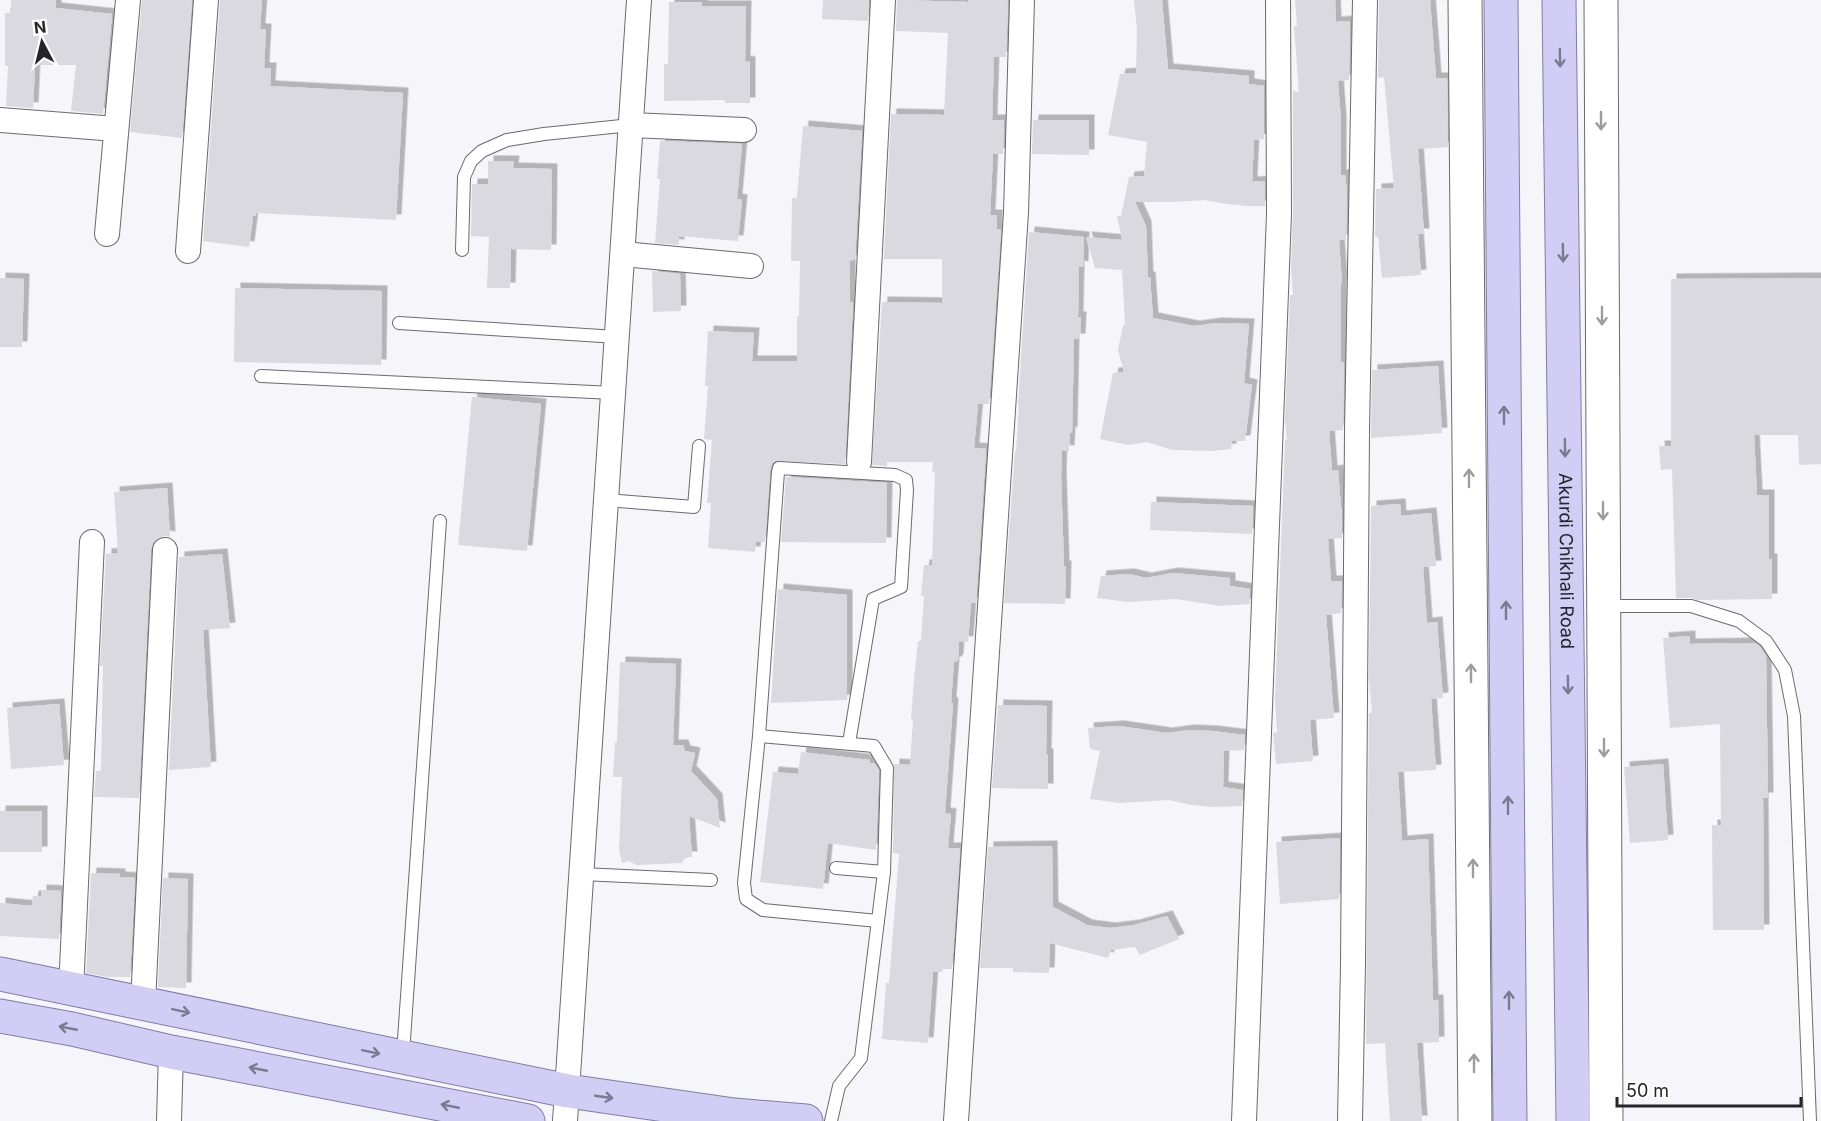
<svg xmlns="http://www.w3.org/2000/svg" width="1821" height="1121" viewBox="0 0 1821 1121" font-family="Inter,sans-serif">
<style>
.building{fill:#dad9df;filter:url(#shadow)}
.lines{fill:none;stroke-linecap:round;stroke-linejoin:round}
.lane-casing{stroke:#6a6a6f;stroke-width:14}
.street-casing{stroke:#6a6a6f;stroke-width:26}
.secondary-casing{stroke:#6a6a6f;stroke-width:35}
.primary-casing{stroke:#817ca9;stroke-width:35}
.lane{stroke:#fff;stroke-width:12}
.street{stroke:#fff;stroke-width:24}
.secondary{stroke:#fff;stroke-width:33}
.primary{stroke:#d1cdf5;stroke-width:33}
.oneway{stroke:#7c7a8e}
.oneway2{stroke:#9d9d9e}
.labels{text-anchor:middle;stroke-width:5;stroke-linejoin:round;paint-order:stroke}
.street-label{font-size:18px;fill:#262628;stroke:#fff}
</style>
<defs>
<filter id="shadow"><feDropShadow dx="5.5" dy="-5.5" stdDeviation="0" flood-color="#0004"/></filter>
</defs>
<rect width="100%" height="100%" fill="#f5f5fa"/>
<!-- building -->
<g class="building">
<polygon points="11,0 56,0 56,8 112,14 103,114 71,111 76,65 35,65 33,108 6,106 8,66 5,66 5,13 11,13"/>
<polygon points="142,0 192,0 182,138 130,132"/>
<polygon points="220,0 262,0 260,29 266,29 264,68 271,68 270,86 403,93 396,220 256,213 256,216 253,216 249,247 203,241"/>
<polygon points="823,0 869,0 868,21 822,19"/>
<polygon points="897,0 968,2 968,0 1008,0 1006,57 994,57 992,120 1004,120 1003,154 993,154 990,215 997,215 997,229 1001,229 989,404 978,404 974,448 986,449 976,603 971,603 968,642 959,641 958,659 956,662 954,662 951,702 953,704 945,813 951,814 948,848 960,848 952,969 943,969 942,972 933,972 928,1043 882,1039 886,983 889,983 899,854 893,853 894,764 910,765 913,719 911,719 914,679 918,641 921,641 924,596 921,596 924,565 932,565 935,473 932,472 933,462 887,462 887,466 872,465 882,302 942,303 942,259 884,259 891,114 944,115 948,33 896,31"/>
<polygon points="1134,0 1162,0 1168,69 1249,76 1249,84 1264,86 1264,139 1254,140 1252,182 1265,181 1265,206 1248,206 1226,204 1204,200 1174,202 1135,202 1146,226 1148,277 1150,277 1153,318 1194,326 1217,323 1249,324 1244,383 1252,385 1245,441 1232,441 1231,449 1212,451 1172,450 1147,442 1128,445 1100,439 1113,373 1124,372 1118,350 1123,325 1125,325 1122,270 1095,268 1086,237 1122,240 1117,216 1121,216 1129,177 1144,176 1147,142 1108,135 1120,74 1136,73 1137,30"/>
<polygon points="1295,0 1335,0 1336,22 1350,21 1349,80 1338,81 1341,121 1341,175 1345,175 1347,192 1346,240 1339,240 1342,284 1341,284 1341,362 1344,362 1343,430 1329,431 1332,471 1338,470 1341,508 1342,508 1342,538 1328,539 1331,581 1342,581 1341,613 1326,615 1334,718 1310,720 1313,761 1276,764 1273,733 1277,732 1275,700 1285,440 1287,440 1285,420 1290,295 1293,295 1291,267 1293,214 1293,91 1299,92 1294,26 1297,26"/>
<polygon points="1379,0 1430,0 1436,78 1447,78 1448,147 1418,149 1424,234 1418,234 1421,275 1382,278 1378,237 1375,237 1376,189 1394,188 1384,77 1378,78"/>
<polygon points="669,2 702,2 702,6 746,6 745,61 750,62 750,103 725,103 725,100 664,101 664,64 668,64"/>
<polygon points="1033,120 1089,120 1089,155 1032,154"/>
<polygon points="803,126 862,131 855,259 850,261 850,302 853,302 845,464 775,461 772,463 770,471 765,542 756,542 755,552 708,548 711,503 707,503 712,440 704,439 708,386 705,386 708,331 754,333 752,361 797,361 797,316 799,316 800,261 791,261 792,198 797,198"/>
<polygon points="660,141 742,144 737,199 742,200 738,241 679,236 679,245 655,243 660,179 657,179"/>
<polygon points="488,161 514,161 513,168 552,169 551,250 511,249 510,288 487,288 489,237 471,236 472,184 488,184"/>
<polygon points="1029,232 1084,237 1083,267 1079,266 1078,317 1081,317 1080,339 1074,339 1072,433 1070,432 1069,451 1062,450 1061,475 1064,566 1066,566 1065,604 1004,603 1015,451 1016,451 1019,405 1018,405"/>
<polygon points="652,271 680,274 681,311 653,312"/>
<polygon points="0,278 24,279 22,347 0,347"/>
<polygon points="1821,278 1821,464 1799,465 1798,435 1754,435 1757,495 1769,495 1769,559 1772,559 1772,599 1698,600 1691,598 1676,598 1672,469 1661,470 1659,446 1671,446 1671,279"/>
<polygon points="235,288 382,291 381,365 234,362"/>
<polygon points="1438,366 1442,433 1371,438 1372,370"/>
<polygon points="472,397 541,404 527,551 458,545"/>
<polygon points="786,477 887,483 886,543 781,542"/>
<polygon points="167,488 170,537 165,536 158,538 153,543 151,549 139,798 94,797 96,771 101,771 103,666 100,666 106,554 118,553 114,492"/>
<polygon points="1151,502 1253,506 1252,534 1150,530"/>
<polygon points="1400,504 1401,516 1431,513 1436,566 1423,567 1427,623 1437,622 1443,698 1431,699 1436,770 1398,772 1402,841 1428,839 1433,1000 1438,1000 1439,1042 1417,1043 1422,1121 1390,1121 1385,1043 1366,1044 1369,713 1372,713 1369,678 1371,506"/>
<polygon points="222,554 230,628 203,630 211,767 169,770 179,557"/>
<polygon points="1173,573 1230,578 1230,586 1250,589 1250,604 1220,606 1176,599 1128,602 1097,598 1101,576 1129,574 1146,578"/>
<polygon points="778,589 847,595 847,700 771,703"/>
<polygon points="1690,636 1690,644 1755,643 1760,647 1766,656 1768,798 1763,798 1764,930 1713,930 1712,825 1721,825 1720,724 1670,728 1663,638"/>
<polygon points="620,662 676,664 673,745 683,745 685,751 695,753 691,771 717,799 720,828 689,816 692,857 685,857 682,863 637,865 628,861 622,863 619,850 622,777 613,777 615,742 617,742"/>
<polygon points="59,704 64,765 11,769 7,708"/>
<polygon points="998,705 1047,706 1046,754 1048,754 1048,789 992,788"/>
<polygon points="1119,726 1167,733 1189,730 1212,731 1245,735 1244,750 1224,751 1223,787 1243,790 1242,806 1213,807 1191,805 1169,800 1120,803 1090,799 1100,751 1090,749 1088,728"/>
<polygon points="801,752 870,760 870,763 874,763 879,770 876,850 828,843 823,889 760,882 773,772 798,774"/>
<polygon points="1663,764 1668,840 1630,843 1624,767"/>
<rect x="0" y="811" width="42" height="41"/>
<polygon points="1340,838 1339,899 1280,904 1276,842"/>
<polygon points="1052,846 1053,907 1087,925 1110,928 1134,925 1167,916 1179,939 1140,955 1135,947 1111,950 1108,958 1050,943 1049,973 1013,972 1013,968 980,968 988,847"/>
<polygon points="91,873 120,874 120,877 135,878 130,977 108,977 86,973"/>
<polygon points="163,878 188,879 186,988 158,987"/>
<polygon points="41,890 61,891 59,939 0,936 0,903 32,906 33,896 41,896"/>
</g>
<g class="lines">
<defs>
<g id="lane">
<polyline points="462,250 464,177 471,161 482,151 507,140 544,134 631,125"/>
<polyline points="399,323 617,337"/>
<polyline points="261,376 614,393"/>
<polyline points="606,500 694,507 699,446"/>
<polyline points="1605,606 1691,606 1739,621 1766,641 1785,670 1794,716 1810,1121"/>
<polyline points="759,736 874,746 887,768 884,872 861,1058 839,1086 831,1121"/>
<polyline points="849,743 873,599 901,587 907,490 906,480 895,475 779,468 778,472 759,736 744,883 746,899 763,910 878,921"/>
<polyline points="836,868 884,872"/>
<polyline points="582,874 711,880"/>
<polyline points="403,1054 440,521"/>
</g>
<g id="street">
<polyline points="0,120 116,129"/>
<polyline points="631,125 744,130"/>
<polyline points="107,234 128,0"/>
<polyline points="188,251 206,0"/>
<polyline points="623,254 751,266"/>
<polyline points="859,462 883,0"/>
<polyline points="71,990 92,542"/>
<polyline points="143,1003 165,550"/>
<polyline points="169,1121 171,1052"/>
<polyline points="565,1121 639,0"/>
<polyline points="956,1121 1016,213 1022,0"/>
<polyline points="1244,1121 1279,214 1278,0"/>
<polyline points="1350,1121 1353,965 1357,431 1365,0"/>
</g>
<g id="secondary">
<polyline points="1465,0 1475,1121"/>
<polyline points="1601,0 1606,1121"/>
</g>
<g id="primary">
<polyline points="1501,0 1510,1121"/>
<path id="s1" d="M1559 0 1573 1121"/>
<polyline points="0,974 568,1091 734,1115 806,1121"/>
<polyline points="0,1016 72,1029 171,1052 528,1121"/>
</g>
</defs>
<!-- lane casing -->
<use href="#lane" class="lane-casing"/>
<!-- street casing -->
<use href="#street" class="street-casing"/>
<!-- secondary casing -->
<use href="#secondary" class="secondary-casing"/>
<!-- primary casing -->
<use href="#primary" class="primary-casing"/>
<!-- lane -->
<use href="#lane" class="lane"/>
<!-- street -->
<use href="#street" class="street"/>
<!-- secondary -->
<use href="#secondary" class="secondary"/>
<!-- primary -->
<use href="#primary" class="primary"/>
</g>
<!-- one-way arrows -->
<defs><path id="oneway-shaft" d="M-6 0H5M1.5-3L5.5 0L1.5 3" fill="none" stroke-width="1.6" stroke-linecap="round" stroke-linejoin="round" transform="scale(1.5)"/></defs>
<g class="oneway">
<use href="#oneway-shaft" transform="translate(1560 58) rotate(89)"/>
<use href="#oneway-shaft" transform="translate(1563 253) rotate(89)"/>
<use href="#oneway-shaft" transform="translate(1504 415) rotate(-90)"/>
<use href="#oneway-shaft" transform="translate(1565 448) rotate(89)"/>
<use href="#oneway-shaft" transform="translate(1506 610) rotate(-90)"/>
<use href="#oneway-shaft" transform="translate(1568 685) rotate(89)"/>
<use href="#oneway-shaft" transform="translate(1508 805) rotate(-90)"/>
<use href="#oneway-shaft" transform="translate(1509 1000) rotate(-90)"/>
<use href="#oneway-shaft" transform="translate(181 1011) rotate(12)"/>
<use href="#oneway-shaft" transform="translate(68 1028) rotate(-169)"/>
<use href="#oneway-shaft" transform="translate(371 1052) rotate(12)"/>
<use href="#oneway-shaft" transform="translate(258 1069) rotate(-169)"/>
<use href="#oneway-shaft" transform="translate(604 1097) rotate(8)"/>
<use href="#oneway-shaft" transform="translate(450 1106) rotate(-169)"/>
</g>
<g class="oneway2">
<use href="#oneway-shaft" transform="translate(1601 121) rotate(90)"/>
<use href="#oneway-shaft" transform="translate(1602 316) rotate(90)"/>
<use href="#oneway-shaft" transform="translate(1469 478) rotate(-90)"/>
<use href="#oneway-shaft" transform="translate(1603 511) rotate(90)"/>
<use href="#oneway-shaft" transform="translate(1471 673) rotate(-90)"/>
<use href="#oneway-shaft" transform="translate(1604 748) rotate(90)"/>
<use href="#oneway-shaft" transform="translate(1473 868) rotate(-90)"/>
<use href="#oneway-shaft" transform="translate(1474 1063) rotate(-90)"/>
</g>
<g class="labels">
<!-- street labels -->
<g class="street-label">
<text dy="6" stroke="none"><textPath href="#s1" startOffset="561">Akurdi Chikhali Road</textPath></text>
</g>
</g>
<!-- north arrow -->
<g transform="translate(42 42) rotate(353)" stroke="#ffffff" stroke-width="4.5" paint-order="stroke">
<path d="M0-4.5L10 22L0 15L-10 22Z" fill="#262628"/>
<text y="-9" font-size="16" font-weight="bold" text-anchor="middle" fill="#262628">N</text>
</g>
<!-- scale -->
<path d="M1617 1097v9h184v-9" fill="none" stroke="#262628" stroke-width="3"/>
<text x="1626" y="1097" font-size="18" fill="#262628" stroke="#ffffff" stroke-width="4.5" paint-order="stroke">50 m</text>
</svg>
